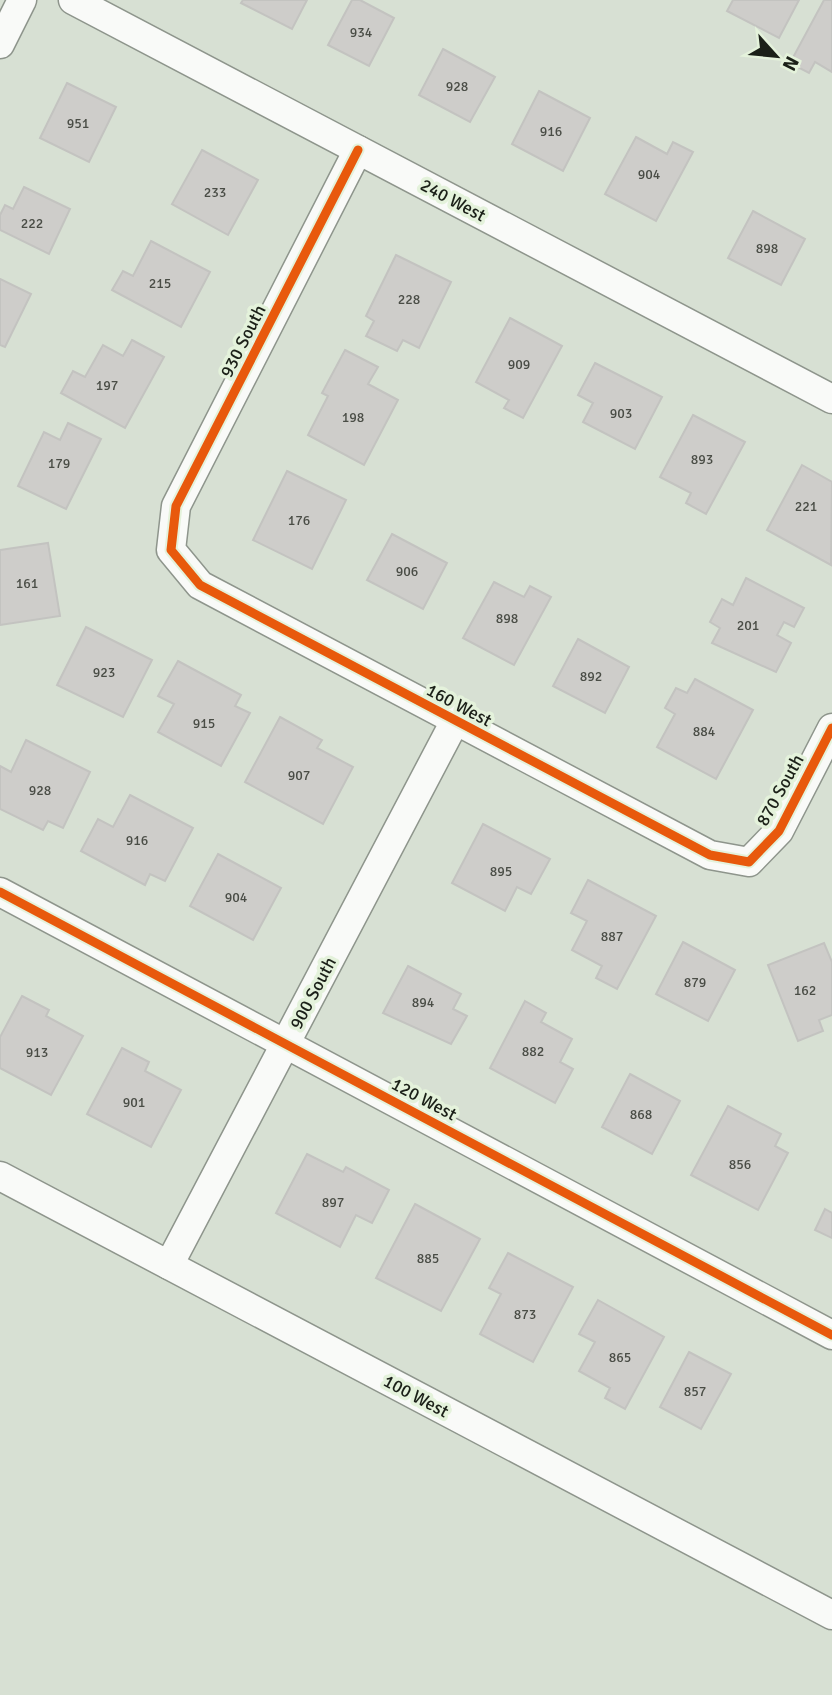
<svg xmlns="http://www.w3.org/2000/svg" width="832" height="1695" viewBox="0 0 832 1695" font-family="Signika,sans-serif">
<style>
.building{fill:#cecdca;stroke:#c3c3c0;stroke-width:2}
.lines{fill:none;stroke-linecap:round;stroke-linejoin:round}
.minor-casing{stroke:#8e958c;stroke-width:31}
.minor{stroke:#f9faf8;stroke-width:28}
.cycleway-casing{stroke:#e4f2db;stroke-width:13}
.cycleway{stroke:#e8590c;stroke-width:9}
.labels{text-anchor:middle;stroke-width:7;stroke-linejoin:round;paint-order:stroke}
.number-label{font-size:14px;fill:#4a4d46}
.street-label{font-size:18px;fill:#1b2018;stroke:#e4f2db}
</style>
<rect width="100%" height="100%" fill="#d7e0d3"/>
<!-- building -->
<g class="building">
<polygon points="243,0 307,0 292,29 241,3"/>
<polygon points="352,0 360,0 394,18 369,66 328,45"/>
<polygon points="733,0 799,0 779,38 727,11"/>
<polygon points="824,0 832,0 832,72 815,62 809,73 790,63"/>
<polygon points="443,49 495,77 470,122 419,95"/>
<polygon points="67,83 116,107 89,162 40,138"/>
<polygon points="539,91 590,118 563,171 512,144"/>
<polygon points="636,137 667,154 673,142 693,152 656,221 605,194"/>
<polygon points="202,150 258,180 228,235 172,204"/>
<polygon points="24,187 70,209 49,254 0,230 0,215 5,205 13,209"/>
<polygon points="753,211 805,239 781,285 728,258"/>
<polygon points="151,241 210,272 181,327 112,290 123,271 133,276"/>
<polygon points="396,255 451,282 419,348 403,340 397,351 366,336 374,321 366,316"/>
<polygon points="0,279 31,294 5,347 0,345"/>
<polygon points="510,318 562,346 523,418 504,408 509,400 476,382"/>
<polygon points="132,340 164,357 125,428 61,393 73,371 85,377 103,345 123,356"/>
<polygon points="345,350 378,367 368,384 398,400 364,465 308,435 328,396 322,393"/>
<polygon points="595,363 662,397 635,449 583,422 593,403 578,395"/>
<polygon points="693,415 745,442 706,514 686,503 691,493 660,477"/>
<polygon points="68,423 101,439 66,509 18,486 44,432 60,440"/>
<polygon points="802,465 832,482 831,565 767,530"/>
<polygon points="287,471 346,500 312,569 253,540"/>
<polygon points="392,534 447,563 423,609 367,580"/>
<polygon points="48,543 60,616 0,625 0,550"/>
<polygon points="746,578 804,608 794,627 784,622 777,635 791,643 776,672 712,643 720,628 710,622 722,599 733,605"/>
<polygon points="494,582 524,597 530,586 551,597 514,665 463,638"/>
<polygon points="86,627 152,660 123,717 57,685"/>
<polygon points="578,639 629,667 605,713 553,686"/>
<polygon points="178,661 241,695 235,706 250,713 221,766 158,732 174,704 158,696"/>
<polygon points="695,679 753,710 716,779 657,747 675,714 665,708 676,688 687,693"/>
<polygon points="280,717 322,740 317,748 353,767 323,824 245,782"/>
<polygon points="26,740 90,772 63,828 48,821 43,830 0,809 0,766 11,772"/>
<polygon points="130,795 193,828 165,881 150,874 145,885 81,851 98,819 113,827"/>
<polygon points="483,824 550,859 531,894 517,887 505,911 452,883"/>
<polygon points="218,854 281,888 253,940 190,906"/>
<polygon points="588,880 656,916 617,989 596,978 602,966 572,950 587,921 571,913"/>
<polygon points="683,942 735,970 708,1021 656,994"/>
<polygon points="824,943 832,962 832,1015 819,1020 823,1031 798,1041 768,965"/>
<polygon points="408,966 461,994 453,1009 467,1016 451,1044 383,1013"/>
<polygon points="22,996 49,1010 46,1016 83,1036 51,1095 0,1068 0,1037"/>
<polygon points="525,1001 546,1013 541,1022 572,1039 560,1062 573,1069 555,1103 490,1068"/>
<polygon points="122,1048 149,1062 145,1071 181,1090 151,1147 87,1114"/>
<polygon points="630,1074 680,1101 652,1154 602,1127"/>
<polygon points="728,1106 781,1134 775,1146 788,1153 758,1210 691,1175"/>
<polygon points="307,1154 343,1172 346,1167 389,1190 372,1223 356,1215 340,1247 276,1213"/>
<polygon points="415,1204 480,1239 441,1311 376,1278"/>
<polygon points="825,1209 832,1213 832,1238 815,1230"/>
<polygon points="508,1253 573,1287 533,1362 480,1334 501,1294 489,1288"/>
<polygon points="598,1300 664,1337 625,1409 605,1398 610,1388 579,1371 595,1342 579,1334"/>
<polygon points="689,1352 731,1374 701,1429 660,1407"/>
</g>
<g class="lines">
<defs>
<g id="minor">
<polyline points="73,0 832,399"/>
<polyline points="0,44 22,0"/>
<polyline points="358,150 176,506 171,550 200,585 710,855 749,862 779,831 832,728"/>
<polyline points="0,892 832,1335"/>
<polyline points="0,1176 832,1615"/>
<polyline points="169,1265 455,721"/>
</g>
</defs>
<!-- minor casing -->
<use href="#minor" class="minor-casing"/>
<!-- minor -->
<use href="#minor" class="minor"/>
<defs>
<g id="cycleway">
<polyline points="358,150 176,506 171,550 200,585 710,855 749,862 779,831 832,728"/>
<polyline points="0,892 832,1335"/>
</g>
</defs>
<!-- cycleway casing -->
<use href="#cycleway" class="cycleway-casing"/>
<!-- cycleway -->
<use href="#cycleway" class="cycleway"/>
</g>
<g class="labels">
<!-- number labels -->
<g class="number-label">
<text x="361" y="37">934</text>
<text x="457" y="91">928</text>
<text x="78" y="128">951</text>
<text x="551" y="136">916</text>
<text x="649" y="179">904</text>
<text x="215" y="197">233</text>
<text x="32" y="228">222</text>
<text x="767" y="253">898</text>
<text x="160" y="288">215</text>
<text x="409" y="304">228</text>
<text x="519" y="369">909</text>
<text x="107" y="390">197</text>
<text x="621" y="418">903</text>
<text x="353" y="422">198</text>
<text x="702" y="464">893</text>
<text x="59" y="468">179</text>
<text x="806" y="511">221</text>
<text x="299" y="525">176</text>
<text x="407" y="576">906</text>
<text x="27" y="588">161</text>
<text x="507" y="623">898</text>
<text x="748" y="630">201</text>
<text x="104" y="677">923</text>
<text x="591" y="681">892</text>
<text x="204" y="728">915</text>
<text x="704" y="736">884</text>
<text x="299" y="780">907</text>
<text x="40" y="795">928</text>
<text x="137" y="845">916</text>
<text x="501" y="876">895</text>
<text x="236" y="902">904</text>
<text x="612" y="941">887</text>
<text x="695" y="987">879</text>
<text x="805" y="995">162</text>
<text x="423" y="1007">894</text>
<text x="533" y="1056">882</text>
<text x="37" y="1057">913</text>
<text x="134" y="1107">901</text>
<text x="641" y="1119">868</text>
<text x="740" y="1169">856</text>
<text x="333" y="1207">897</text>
<text x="428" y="1263">885</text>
<text x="525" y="1319">873</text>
<text x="620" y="1362">865</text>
<text x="695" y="1396">857</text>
</g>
<!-- street labels -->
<g class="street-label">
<text transform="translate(453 200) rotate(28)" y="6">240 West</text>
<text transform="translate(243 341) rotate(-63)" y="6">930 South</text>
<text transform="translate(459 705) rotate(28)" y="6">160 West</text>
<text transform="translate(780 790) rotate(-61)" y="6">870 South</text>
<text transform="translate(313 993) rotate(-62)" y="6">900 South</text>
<text transform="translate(424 1099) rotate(28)" y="6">120 West</text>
<text transform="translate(416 1396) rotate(28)" y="6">100 West</text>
</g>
</g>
<!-- north arrow -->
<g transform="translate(776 56) rotate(117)" stroke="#e4f2db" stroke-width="5" paint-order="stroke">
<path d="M0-5L12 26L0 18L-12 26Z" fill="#1b2018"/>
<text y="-10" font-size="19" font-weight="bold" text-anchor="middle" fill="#1b2018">N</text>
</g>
</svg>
